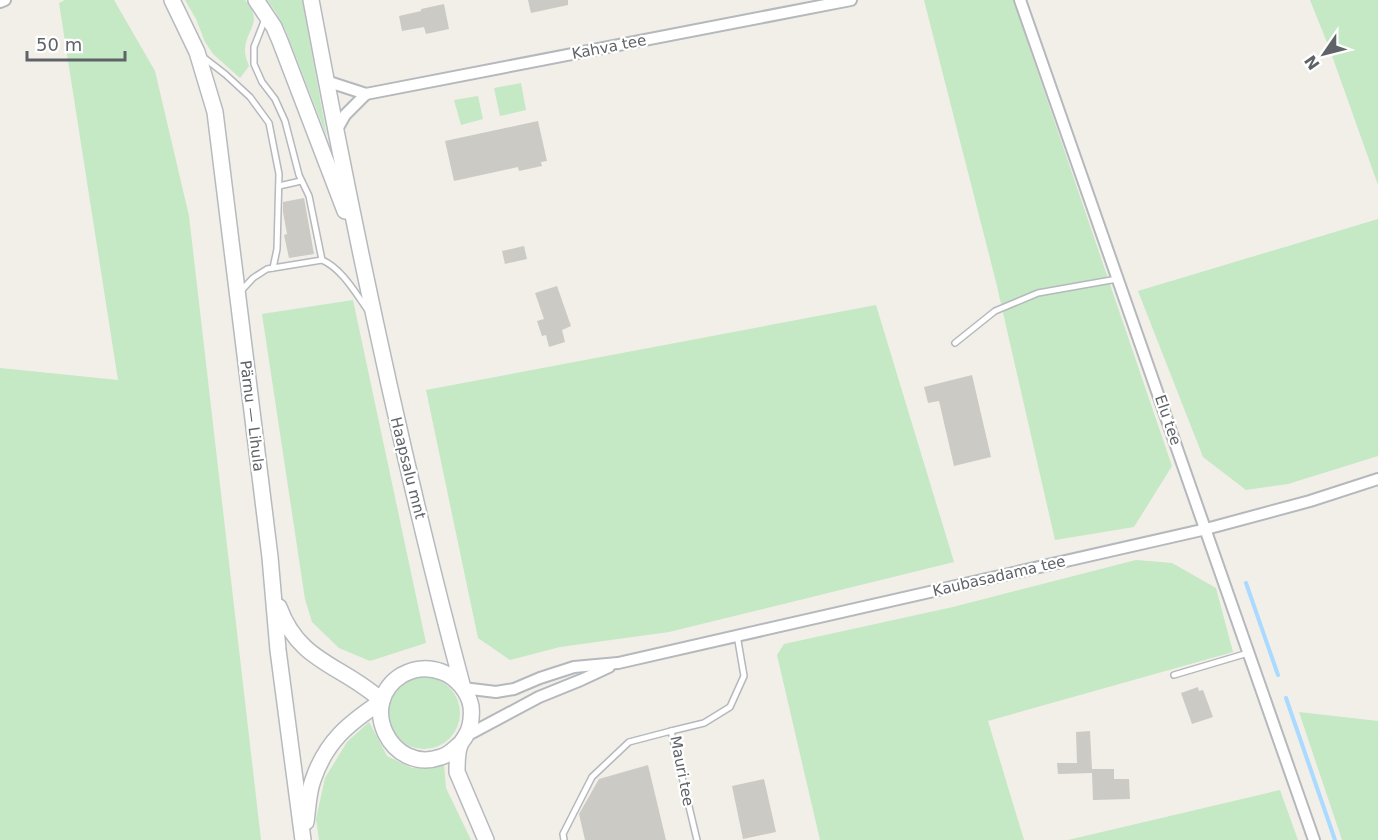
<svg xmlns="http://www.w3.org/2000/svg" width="1378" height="840" viewBox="0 0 1378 840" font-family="'DejaVu Sans',sans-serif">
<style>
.green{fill:#c5e8c5}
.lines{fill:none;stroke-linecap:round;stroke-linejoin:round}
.stream{stroke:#aadaff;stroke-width:4}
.building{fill:#cccac5}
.lane-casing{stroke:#b5b8bc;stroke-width:8}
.street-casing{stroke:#b5b8bc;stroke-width:14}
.secondary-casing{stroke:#b6babf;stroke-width:18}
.lane{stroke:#fff;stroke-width:5}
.street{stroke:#fff;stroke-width:10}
.secondary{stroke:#fff;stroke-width:15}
.labels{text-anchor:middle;stroke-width:4.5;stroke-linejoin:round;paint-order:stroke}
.street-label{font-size:15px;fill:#5f6368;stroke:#fff}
</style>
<rect width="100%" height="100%" fill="#f1efe8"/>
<!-- green -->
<g class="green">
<polygon points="65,0 114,0 155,71 189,216 261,840 0,840 0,368 118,380 59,3"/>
<path d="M185 0H245C265 23 245 29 245 51 245 56 247 61 249 66L240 78 213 54 205 42 196 19Z"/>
<polygon points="267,0 302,0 327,137 286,31 275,11"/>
<polygon points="924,0 1013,0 1172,466 1134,527 1055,540 996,282"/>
<polygon points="1310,0 1378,0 1378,185 1330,50"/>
<polygon points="521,83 526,110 500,116 494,88"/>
<polygon points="478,96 483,119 461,125 454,100"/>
<polygon points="1378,219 1378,456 1288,484 1246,490 1203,457 1138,291"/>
<polygon points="353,300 426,643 370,661 339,648 312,622 305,599 262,314"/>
<polygon points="876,305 954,562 669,632 560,647 510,660 478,638 426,390"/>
<polygon points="1136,560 1172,563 1216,588 1233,652 988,721 1024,840 820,840 777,655 784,644 953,607"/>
<circle cx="424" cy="713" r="36"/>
<polygon points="1299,712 1378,721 1378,840 1342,840"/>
<polygon points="369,722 387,756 412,768 444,765 446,788 471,840 319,840 316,819 325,778 347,742"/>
<polygon points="1280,790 1298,840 1068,840"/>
</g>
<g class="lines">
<!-- stream -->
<g class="stream">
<polyline points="1246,583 1278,675"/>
<polyline points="1286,698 1335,840"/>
</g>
</g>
<!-- building -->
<g class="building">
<polygon points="528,0 568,0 568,5 531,13"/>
<polygon points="444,4 449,29 426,34 424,27 402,31 399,16 421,11 421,9"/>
<polygon points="538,121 547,161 541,162 542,166 519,171 518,167 454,181 445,141"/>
<polygon points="304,198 314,254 289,258 284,235 287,234 283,212 283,202"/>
<polygon points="524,246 527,259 505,264 502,251"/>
<polygon points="557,286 571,326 562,330 565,342 549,347 546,335 542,336 537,321 544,319 535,293"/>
<polygon points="972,375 991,457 954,466 939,401 928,403 924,387"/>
<polygon points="1198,687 1199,691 1203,690 1213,717 1192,724 1181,693"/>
<polygon points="1090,731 1092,769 1114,769 1114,779 1129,779 1130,799 1093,800 1092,773 1058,774 1057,763 1077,763 1076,732"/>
<polygon points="648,765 666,840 585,840 579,814 599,779"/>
<polygon points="764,779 776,832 743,839 732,786"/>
</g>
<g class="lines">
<defs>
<g id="lane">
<polyline points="265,19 254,47 254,64 262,82 275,99 285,121 299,175 309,196 322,260"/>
<polyline points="203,57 225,74 250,97 269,123 279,174 277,249 273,268"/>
<polyline points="279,186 301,181"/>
<path d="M240 292 253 278 267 269 322 260C341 268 355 292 367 309"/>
<polyline points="955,343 995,311 1038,293 1117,279"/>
<polyline points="1174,675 1248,653"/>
<polyline points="564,840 563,834 592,777 629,742 671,731"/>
<polyline points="697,840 671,731 704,723 730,707 744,676 737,635"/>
</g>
<g id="street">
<polyline points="1020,0 1314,840"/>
<polyline points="0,2 5,0"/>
<polyline points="326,81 366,94 851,0"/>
<polyline points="336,131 345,115 366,94"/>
<polyline points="463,688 496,692 514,689 540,678 574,667 618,663 1206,529 1310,501 1378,479"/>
<polyline points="466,736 539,697 581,680 609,667"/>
</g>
<g id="secondary">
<polyline points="172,0 197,52 215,112 270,557 278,650 303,840"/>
<polyline points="256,0 274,27 280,41 345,211"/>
<path d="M311 0C354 231 402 461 463 688"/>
<path d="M279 607C299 663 343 665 382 701 349 723 326 741 313 780 308 793 308 809 306 822"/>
<path d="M460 744C454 749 449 755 441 757 391 775 356 703 402 675 415 668 429 667 442 672 456 677 468 691 471 706 472 716 471 728 465 737 465 737 460 744 460 745 457 752 457 764 457 772L486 840"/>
</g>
</defs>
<!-- lane casing -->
<use href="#lane" class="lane-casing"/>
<!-- street casing -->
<use href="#street" class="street-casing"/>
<!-- secondary casing -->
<use href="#secondary" class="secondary-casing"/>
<!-- lane -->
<use href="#lane" class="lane"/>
<!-- street -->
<use href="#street" class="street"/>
<!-- secondary -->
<use href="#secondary" class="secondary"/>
</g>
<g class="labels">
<!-- street labels -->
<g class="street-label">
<text transform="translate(609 47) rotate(-11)" y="5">Kahva tee</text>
<text transform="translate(252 416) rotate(83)" y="5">Pärnu — Lihula</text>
<text transform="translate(1168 420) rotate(71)" y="5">Elu tee</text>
<text transform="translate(408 468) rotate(76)" y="5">Haapsalu mnt</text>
<text transform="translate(999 576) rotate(-13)" y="5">Kaubasadama tee</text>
<text transform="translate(682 771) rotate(79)" y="5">Mauri tee</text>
</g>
</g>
<!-- north arrow -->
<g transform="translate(1324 54) rotate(235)" stroke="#ffffff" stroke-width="4.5" paint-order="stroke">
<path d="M0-4.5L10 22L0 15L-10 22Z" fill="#5f6368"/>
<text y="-9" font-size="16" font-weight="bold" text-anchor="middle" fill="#5f6368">N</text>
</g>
<!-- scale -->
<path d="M27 51v9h98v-9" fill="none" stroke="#5f6368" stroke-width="3"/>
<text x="36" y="51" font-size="18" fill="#5f6368" stroke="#ffffff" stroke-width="4.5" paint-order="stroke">50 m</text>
</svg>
